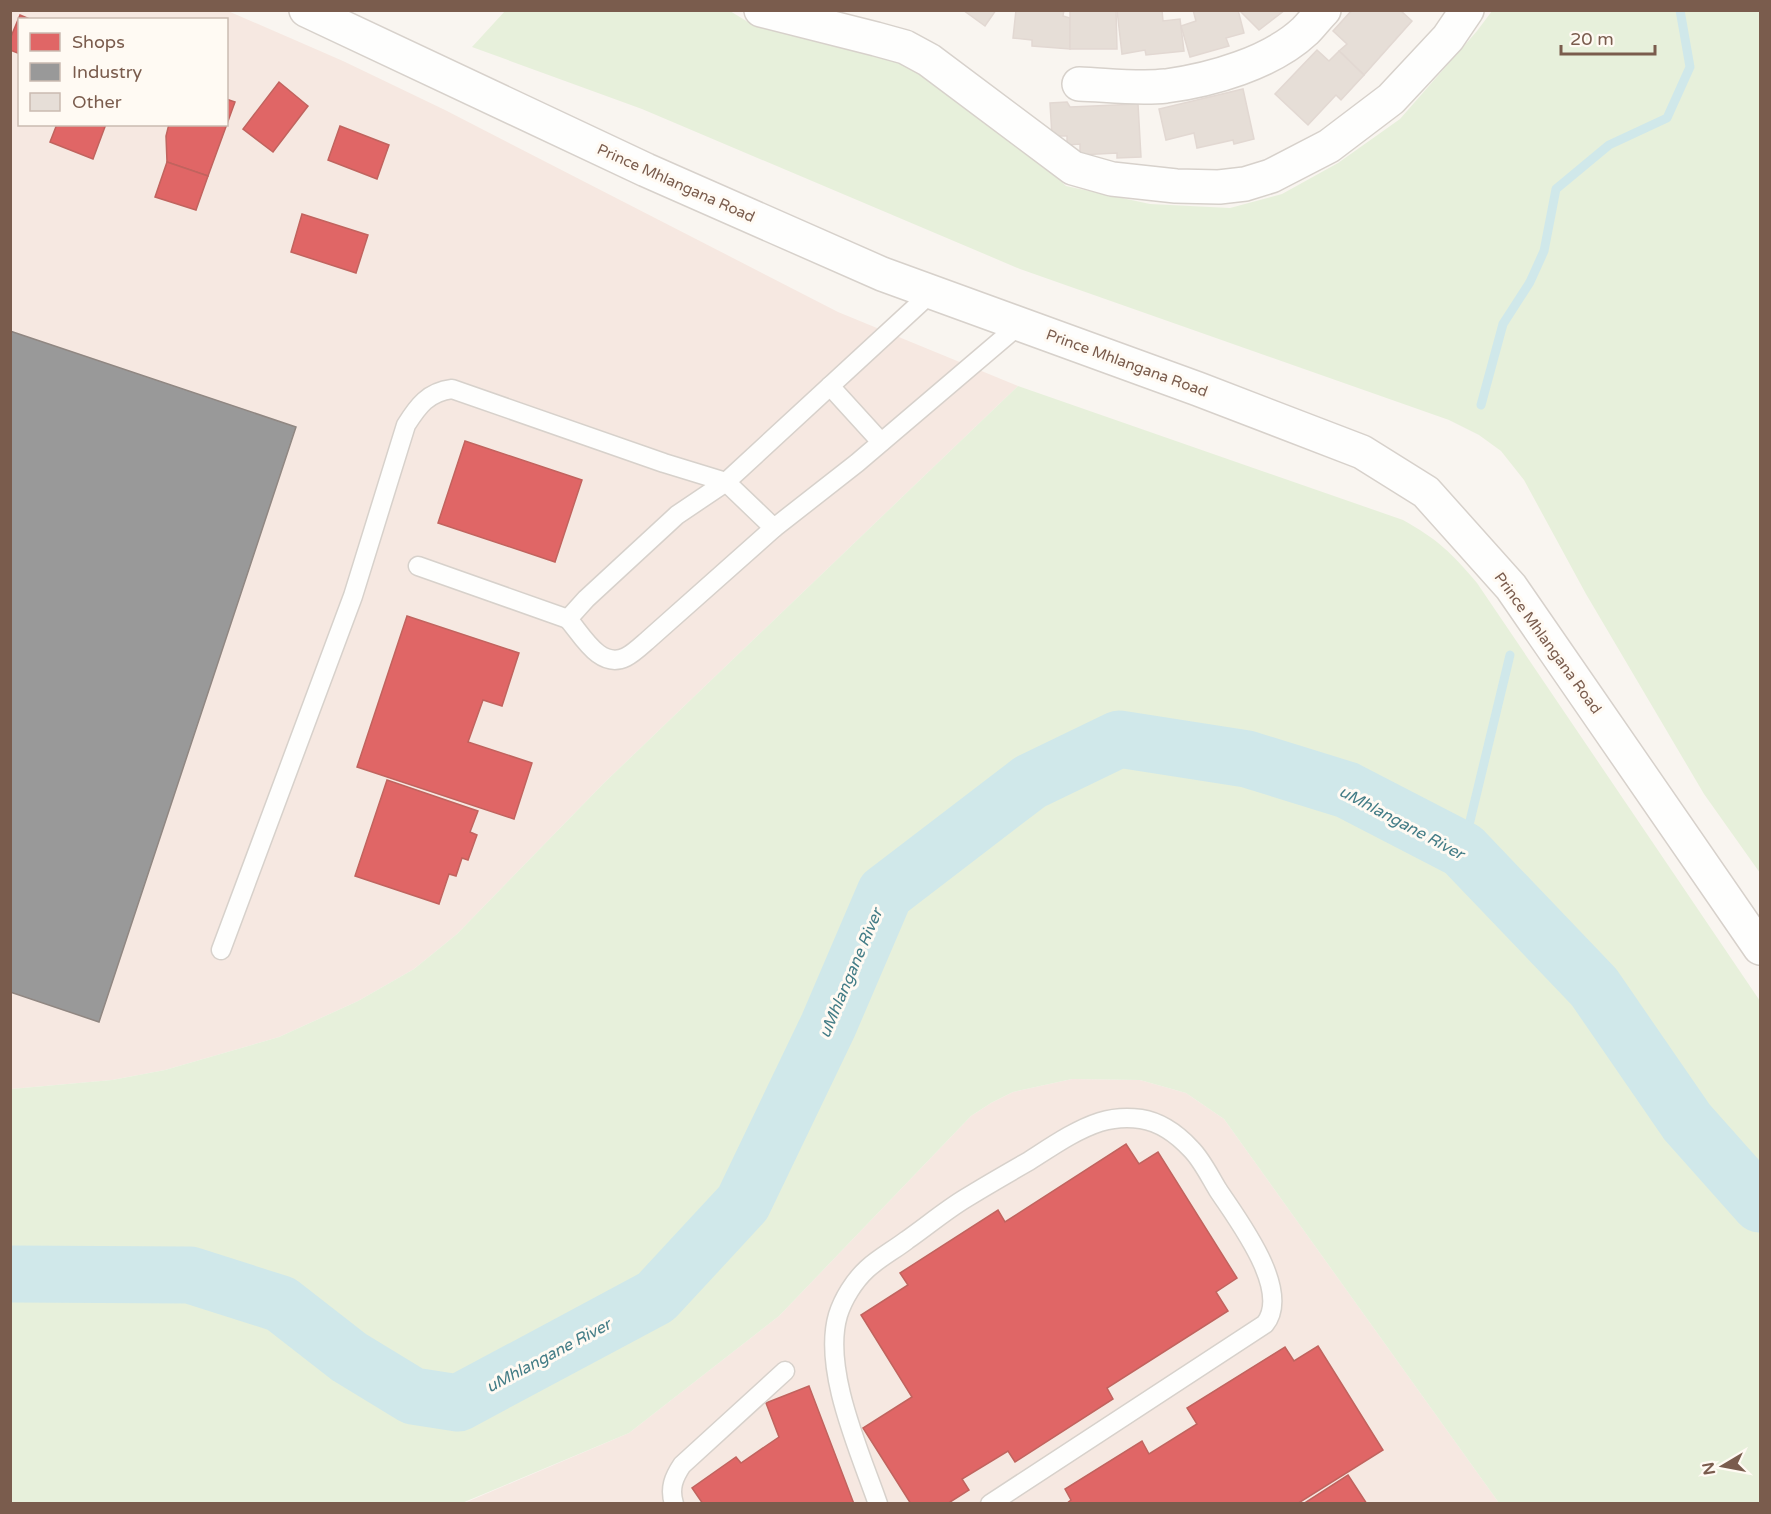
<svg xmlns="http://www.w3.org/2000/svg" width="1771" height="1514" viewBox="0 0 1771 1514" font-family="'Varela Round',sans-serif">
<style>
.commercial{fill:#f6e8e1;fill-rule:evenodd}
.green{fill:#e7f0db}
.shops{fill:#e06666;stroke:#c1635e;stroke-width:1.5}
.industry{fill:#999;stroke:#908782;stroke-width:1.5}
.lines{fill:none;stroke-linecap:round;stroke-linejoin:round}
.stream{stroke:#d0e8ea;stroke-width:9}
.river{stroke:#d0e8ea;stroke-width:57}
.building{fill:#e6ded7;stroke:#e2d8d2;stroke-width:1.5}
.service-casing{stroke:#d7d1cb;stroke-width:21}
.minor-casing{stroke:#d7d1cb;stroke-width:36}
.tertiary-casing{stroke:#d7d1cb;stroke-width:36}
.service{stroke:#fefefd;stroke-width:18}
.minor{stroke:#fefefd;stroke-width:33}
.tertiary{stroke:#fefefd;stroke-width:33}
.labels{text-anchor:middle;stroke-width:6;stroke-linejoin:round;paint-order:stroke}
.street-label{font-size:15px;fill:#7a5c4d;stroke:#fffaf3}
.water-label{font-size:16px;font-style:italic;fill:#437c86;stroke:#fffaf3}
</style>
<rect width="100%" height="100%" fill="#f9f5f0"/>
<!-- commercial -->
<g class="commercial">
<path d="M11 11H228L343 61 445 110 838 312 1018 386 604 783 457 934 414 969 358 1001 279 1037 165 1070 112 1080 11 1089ZM20 20H226V124H20Z"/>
<polygon points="1072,1079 1140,1080 1186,1093 1224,1119 1499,1503 462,1504 629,1433 779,1316 971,1116 991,1103 1013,1092"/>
</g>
<!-- green -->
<g class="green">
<polygon points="505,11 730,11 748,22 892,56 997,121 1066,186 1150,204 1230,208 1282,194 1338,163 1400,119 1477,31 1492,11 1760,11 1760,873 1704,794 1586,594 1524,480 1501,451 1479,435 1449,420 1020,269 642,109 472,47"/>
<path d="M1018 386 1403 520C1437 539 1452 553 1477 583L1760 1001V1503H1499L1224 1119 1186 1093 1140 1080 1072 1079 1013 1092 991 1103 971 1116 779 1316 629 1433 462 1503H11V1089L112 1080 165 1070 279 1037 358 1001 414 969 457 934 604 783Z"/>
</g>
<!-- shops -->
<g class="shops">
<polygon points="20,15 32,20 20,20 20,54 10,50 10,39"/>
<polygon points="279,82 308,106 273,152 243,129"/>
<polygon points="226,99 235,102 208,176 167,162 166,136 169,124 226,124"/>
<polygon points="57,124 106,124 93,159 50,142"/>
<polygon points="340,126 389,145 377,179 328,160"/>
<polygon points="167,162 208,176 196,210 155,197"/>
<polygon points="302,214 368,235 356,273 291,252"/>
<polygon points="465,441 582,480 555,562 438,523"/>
<polygon points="407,616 519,653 502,706 483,700 468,742 532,763 514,819 357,767"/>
<polygon points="387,780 478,811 470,832 477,835 468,860 462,858 456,876 449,874 439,904 355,876"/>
<polygon points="1126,1144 1139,1164 1158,1152 1237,1278 1216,1292 1228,1311 1107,1388 1113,1399 1015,1462 1008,1451 962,1479 969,1490 947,1504 911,1504 863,1428 912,1397 861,1315 908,1285 900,1273 998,1210 1005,1222"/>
<polygon points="1318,1346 1383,1450 1297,1504 1066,1504 1071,1500 1065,1489 1142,1441 1149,1454 1197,1424 1187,1408 1285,1347 1294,1361"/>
<polygon points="809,1386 854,1504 703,1504 692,1488 736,1457 741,1463 779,1437 766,1403"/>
<polygon points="1348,1475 1367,1504 1303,1504"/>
</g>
<!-- industry -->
<polygon class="industry" points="10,331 296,427 99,1022 10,992"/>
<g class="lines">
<!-- stream -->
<g class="stream">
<polyline points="1481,405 1503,324 1530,282 1544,251 1556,189 1609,145 1667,118 1690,67 1680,10"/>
<polyline points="1463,850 1510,655"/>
</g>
<!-- river -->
<polyline class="river" points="10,1274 190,1275 281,1304 349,1357 413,1396 458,1403 656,1297 743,1203 828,1026 885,893 1030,782 1119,739 1247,759 1347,790 1463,850 1594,987 1687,1122 1760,1204"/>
</g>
<!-- building -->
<g class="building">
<polygon points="963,10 996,10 985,26"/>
<polygon points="1016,10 1064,10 1063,16 1070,18 1070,49 1032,46 1032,40 1013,38"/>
<polygon points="1070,10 1116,10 1117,49 1070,49"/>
<polygon points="1117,10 1162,10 1163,21 1180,19 1184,51 1146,55 1145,50 1122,54"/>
<polygon points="1193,10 1238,10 1244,33 1226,38 1229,46 1190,57 1181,26 1196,21"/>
<polygon points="1239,10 1285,10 1259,30"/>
<polygon points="1352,10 1400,10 1412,21 1364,75 1339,51 1347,44 1333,31"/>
<polygon points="1317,50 1329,61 1339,51 1364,75 1341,100 1336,95 1308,125 1275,94"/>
<polygon points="1243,89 1254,139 1234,144 1233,140 1197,148 1194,133 1166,140 1159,109"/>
<polygon points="1067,102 1070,107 1138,104 1141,157 1117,158 1117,153 1080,155 1080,144 1067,145 1067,136 1052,136 1050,103"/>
</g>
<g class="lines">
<defs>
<g id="service">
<polyline points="830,386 881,442"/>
<path d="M774 528 649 639C642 645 634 653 626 657 600 670 582 635 568 619L586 599 677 515 726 482 931 293"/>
<polyline points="418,566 568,619"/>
<path d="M221 950 353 596 406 425C418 406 428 392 452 389L664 463 726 482 774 528 857 463 1019 325"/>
<path d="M674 1504C669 1488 674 1477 682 1465L785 1371"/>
<path d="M878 1504C860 1452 822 1369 838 1315 843 1299 854 1281 867 1269 879 1258 894 1250 907 1240 927 1226 946 1210 966 1198 987 1185 1008 1173 1029 1161 1051 1147 1075 1130 1100 1122 1113 1118 1127 1117 1141 1119 1160 1122 1178 1135 1191 1149 1202 1160 1210 1177 1218 1190 1237 1219 1292 1290 1265 1324L990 1504"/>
</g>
<g id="minor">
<polyline points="761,10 876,39 905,47 929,60 1073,168 1112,179 1176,186 1219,187 1245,184 1271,176 1329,146 1391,99 1448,38 1467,10"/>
<path d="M1079 84C1107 85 1138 89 1166 86 1211 80 1271 63 1305 31 1312 24 1317 17 1324 10"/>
</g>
<polyline id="tertiary" points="306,10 646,170 882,274 1198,389 1362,452 1426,492 1511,587 1760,948"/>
</defs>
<!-- service casing -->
<use href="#service" class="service-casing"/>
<!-- minor casing -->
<use href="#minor" class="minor-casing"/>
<!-- tertiary casing -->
<use href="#tertiary" class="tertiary-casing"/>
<!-- service -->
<use href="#service" class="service"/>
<!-- minor -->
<use href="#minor" class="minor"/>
<!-- tertiary -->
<use href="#tertiary" class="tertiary"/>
</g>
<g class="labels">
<!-- street labels -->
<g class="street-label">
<text transform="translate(676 183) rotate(24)" y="5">Prince Mhlangana Road</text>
<text transform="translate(1127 363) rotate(20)" y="5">Prince Mhlangana Road</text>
<text transform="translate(1548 643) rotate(54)" y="5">Prince Mhlangana Road</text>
</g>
<!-- water labels -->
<g class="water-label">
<text transform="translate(1402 822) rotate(28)" y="6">uMhlangane River</text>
<text transform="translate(850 973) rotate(-67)" y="6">uMhlangane River</text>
<text transform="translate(548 1355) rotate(-28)" y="6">uMhlangane River</text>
</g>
</g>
<!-- border -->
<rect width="1771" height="1514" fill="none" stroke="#7a5c4d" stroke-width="24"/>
<!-- legend -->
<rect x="18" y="18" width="210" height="108" fill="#fffaf3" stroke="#cabbb1" stroke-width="1.5"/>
<rect x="30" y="33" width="30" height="18" fill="#e06666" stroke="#cabbb1" stroke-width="1.5"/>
<text x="72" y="48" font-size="18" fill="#7a5c4d">Shops</text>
<rect x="30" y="63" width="30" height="18" fill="#999999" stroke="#cabbb1" stroke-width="1.5"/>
<text x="72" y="78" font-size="18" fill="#7a5c4d">Industry</text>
<rect x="30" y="93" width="30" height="18" fill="#e6ded7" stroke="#cabbb1" stroke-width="1.5"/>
<text x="72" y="108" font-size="18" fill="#7a5c4d">Other</text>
<!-- north arrow -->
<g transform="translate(1723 1466) rotate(260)" stroke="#fffaf3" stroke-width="4.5" paint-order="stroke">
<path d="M0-4.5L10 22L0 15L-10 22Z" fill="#7a5c4d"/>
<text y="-9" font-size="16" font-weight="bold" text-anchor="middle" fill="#7a5c4d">N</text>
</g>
<!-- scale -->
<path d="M1561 45v9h94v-9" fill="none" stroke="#7a5c4d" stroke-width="3"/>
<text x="1570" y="45" font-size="18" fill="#7a5c4d" stroke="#fffaf3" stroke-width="4.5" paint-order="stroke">20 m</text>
</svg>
